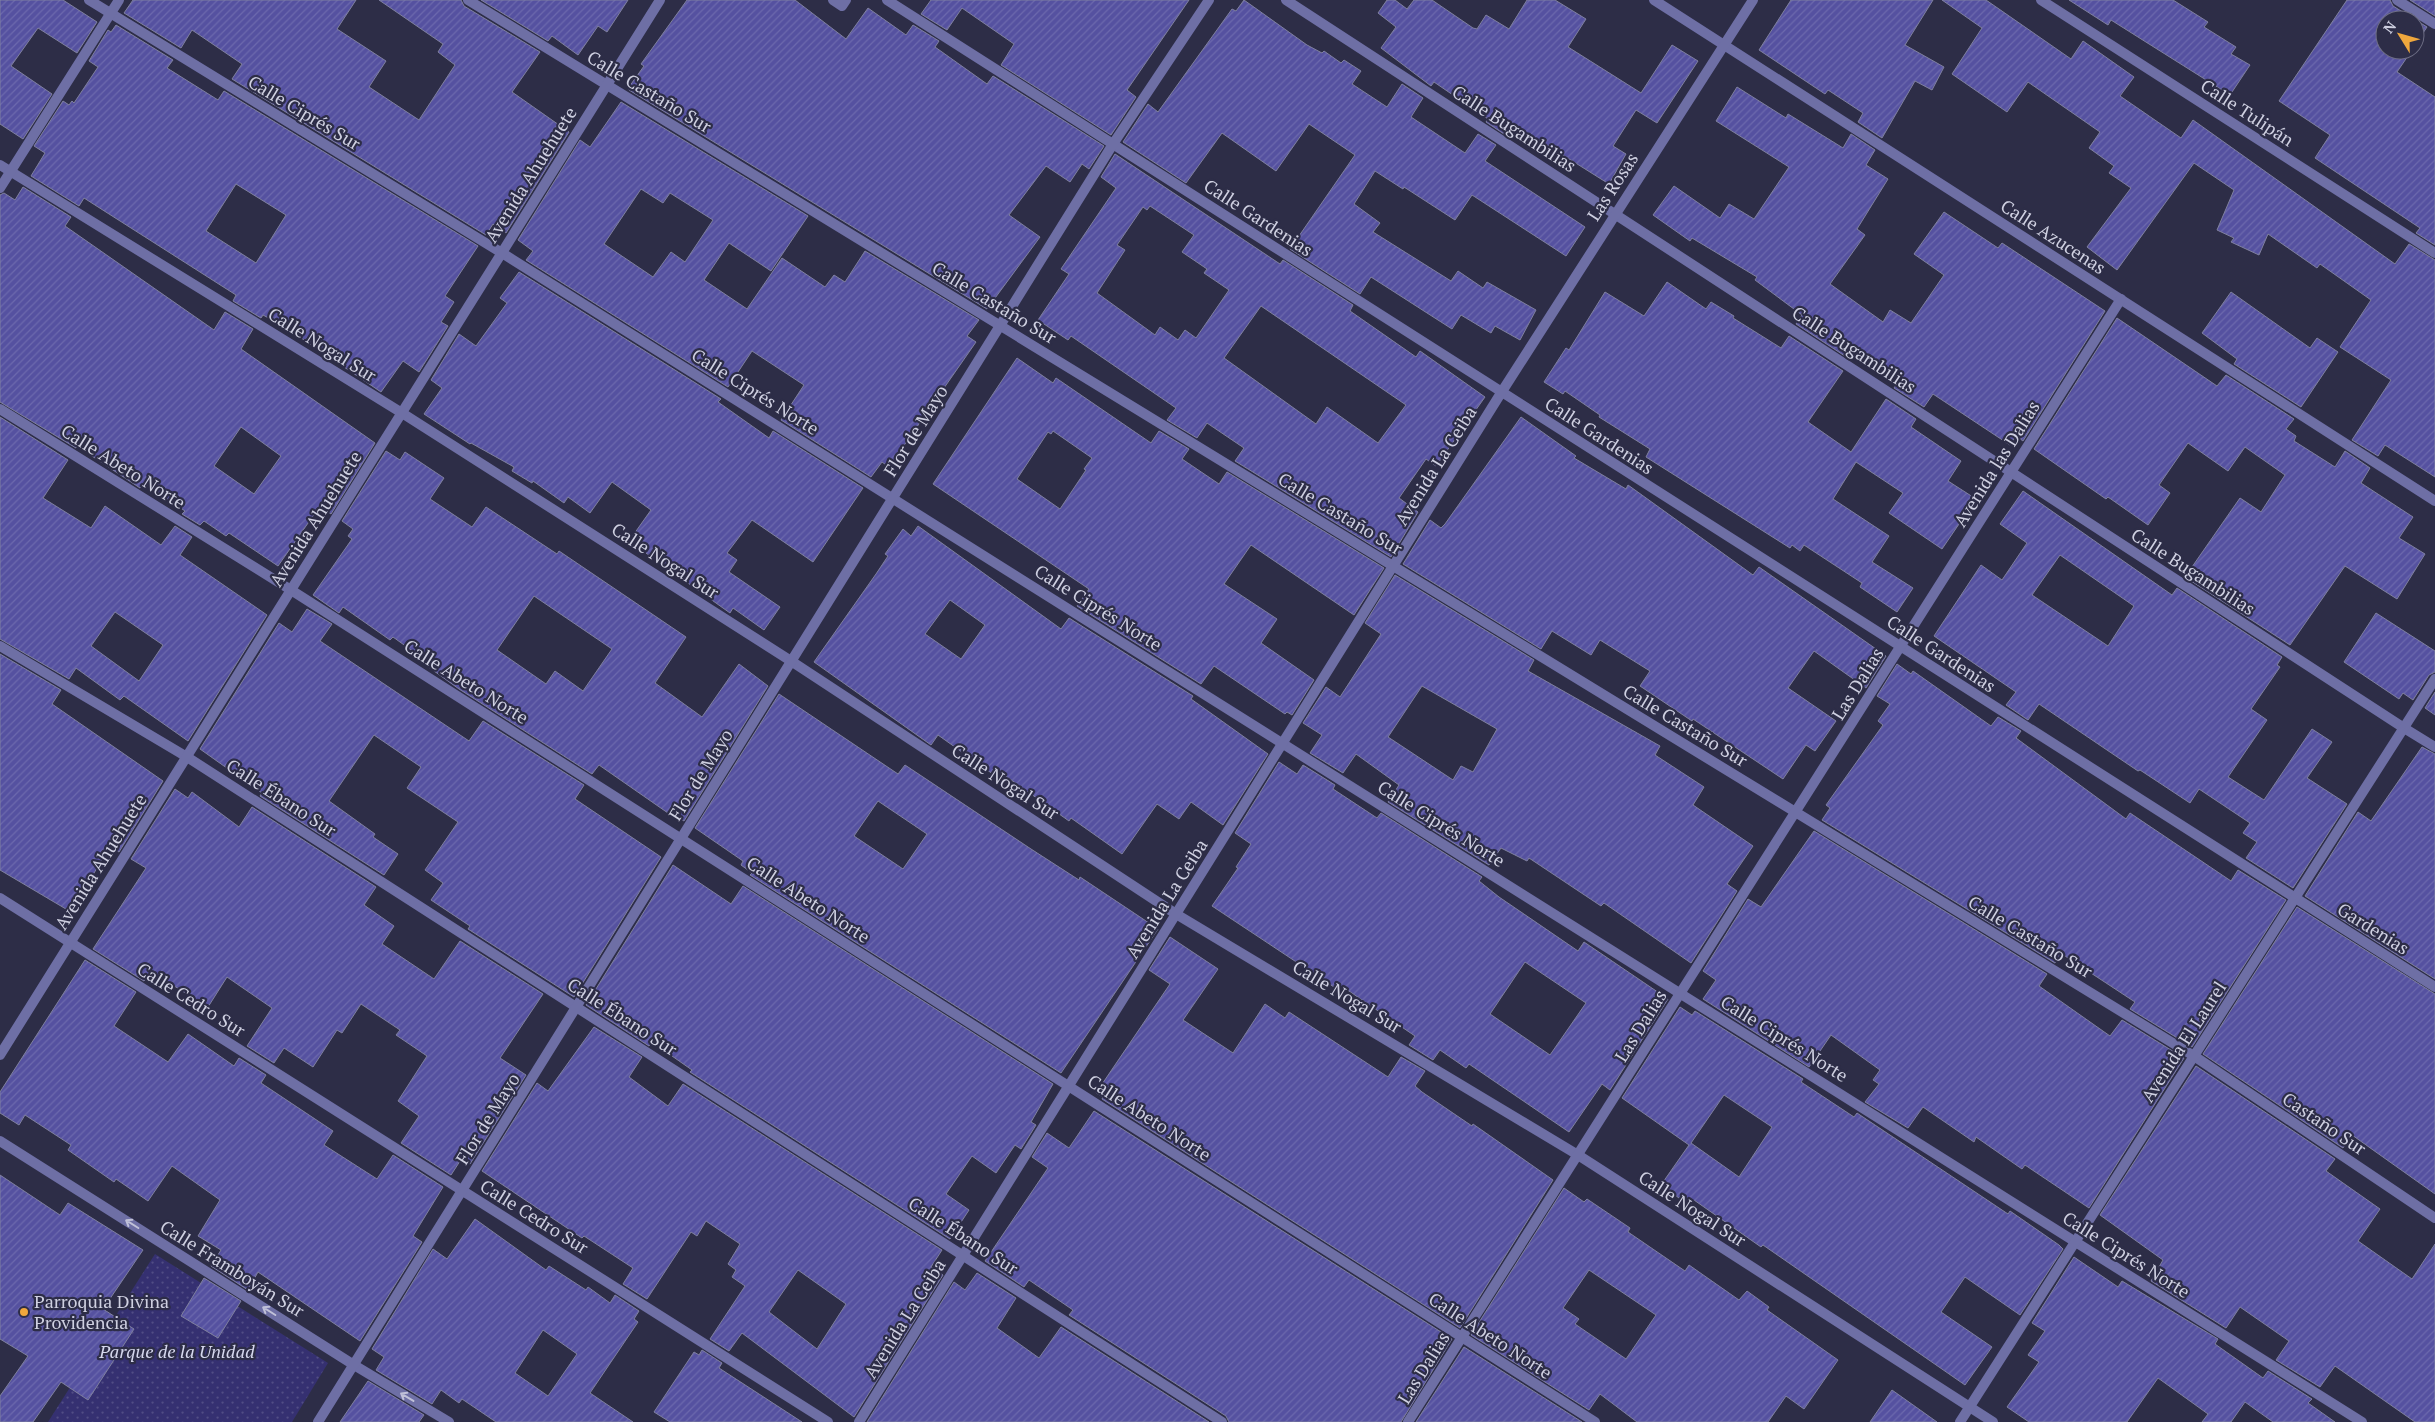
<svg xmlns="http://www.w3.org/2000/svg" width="2435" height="1422" viewBox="0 0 2435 1422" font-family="'PT Serif',serif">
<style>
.park{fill:url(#park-dots)}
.building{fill:url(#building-hatch);stroke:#7f809f;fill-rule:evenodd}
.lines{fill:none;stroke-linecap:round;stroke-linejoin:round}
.minor{stroke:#6e6fa5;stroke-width:10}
.tertiary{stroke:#6e6fa5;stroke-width:10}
.oneway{stroke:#c0c1d8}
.poi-dot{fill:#efa73d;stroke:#2d2d47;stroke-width:2}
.labels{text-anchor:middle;stroke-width:4.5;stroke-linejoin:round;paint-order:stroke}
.street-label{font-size:18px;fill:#cfd0e1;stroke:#2d2d47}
.poi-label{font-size:18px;fill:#cfd0e1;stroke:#2d2d47;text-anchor:start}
.park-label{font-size:18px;font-style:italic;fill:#d6d8ee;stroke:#2d2d47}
</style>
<defs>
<pattern id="park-dots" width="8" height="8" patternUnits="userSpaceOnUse" patternTransform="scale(1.25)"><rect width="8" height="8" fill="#353071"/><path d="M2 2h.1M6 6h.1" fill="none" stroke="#514d85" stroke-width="1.8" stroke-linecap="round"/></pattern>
<pattern id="building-hatch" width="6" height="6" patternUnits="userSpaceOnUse" patternTransform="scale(1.25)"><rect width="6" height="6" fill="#5551a0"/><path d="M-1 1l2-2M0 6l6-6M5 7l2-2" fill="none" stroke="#6c69ad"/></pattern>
</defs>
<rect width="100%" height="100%" fill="#2d2d47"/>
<!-- park -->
<polygon class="park" points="155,1254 328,1363 292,1422 48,1422"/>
<!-- building -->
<g class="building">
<polygon points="0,0 63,0 97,22 77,53 38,28 11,66 52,94 23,139 0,124"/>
<polygon points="133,0 356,0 337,29 386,61 369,87 419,120 455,65 438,52 443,44 379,0 461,0 464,6 540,52 512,92 569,132 506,233 493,224 486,235 232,79 242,64 192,30 181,48 124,13"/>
<polygon points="481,0 628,0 607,32 598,26 578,55 552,36 548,41"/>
<polygon points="687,0 795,0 846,39 868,8 906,35 913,25 939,41 935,47 987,84 993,76 1104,146 1089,169 1082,164 1070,182 1046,166 1009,215 1040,237 987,309 629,90 629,87 644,66 641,64"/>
<polygon points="931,0 1189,0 1127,90 1136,97 1111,135 1001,65 1014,44 962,8 947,30 921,14"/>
<polygon points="1244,0 1307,45 1322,53 1324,51 1341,63 1344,60 1361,71 1352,84 1387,107 1402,84 1423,98 1411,117 1465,153 1478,134 1496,145 1485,161 1585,227 1566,256 1472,195 1455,220 1404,187 1403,189 1375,171 1354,204 1380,223 1373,232 1451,281 1458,271 1483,288 1487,282 1536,310 1520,340 1495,326 1491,333 1461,315 1452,329 1371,277 1360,294 1290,249 1355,155 1309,124 1276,171 1222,133 1186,183 1123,142 1148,104 1158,112 1232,9 1236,11"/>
<polygon points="1387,0 1395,0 1407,9 1414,0 1432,0 1473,28 1477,29 1486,15 1509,29 1527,0 1555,0 1586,19 1568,47 1641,93 1672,45 1698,61 1657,123 1636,110 1613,146 1626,154 1609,184 1539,140 1536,144 1509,127 1504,134 1486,122 1488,119 1434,82 1431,86 1381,48 1396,27 1378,13"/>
<polygon points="1791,0 1933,0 1905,45 1944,67 1932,90 1915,81 1882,138 1858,122 1863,113 1828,90 1825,94 1759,50"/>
<polygon points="1942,0 1986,0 2071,59 2083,41 2134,77 2120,96 2181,138 2193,120 2395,264 2409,244 2435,260 2435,477 2385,445 2378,456 2352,440 2391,380 2340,347 2371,300 2320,264 2317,268 2268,234 2259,255 2231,242 2234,238 2217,230 2234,190 2194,163 2117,270 2087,247 2131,188 2109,173 2114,166 2089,148 2100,132 2028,82 2007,112 1952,74 1982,28"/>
<polygon points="2069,0 2173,0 2208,22 2204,27 2236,47 2231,54 2250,65 2230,95 2111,20 2108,25"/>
<polygon points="2347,0 2390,0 2393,6 2427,27 2415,45 2415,20 2385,20 2385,50 2412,50 2397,72 2435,97 2435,245 2416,233 2420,228 2315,158 2330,135 2279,101"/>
<polygon points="2410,0 2435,0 2435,16"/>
<path d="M116 25 173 60 167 68 218 100 224 91 478 246 445 296 454 302 441 322 448 326 419 372 403 361 381 392 285 327 263 315 261 318 233 301 236 295 84 198 79 206 31 176 45 153 34 146 63 101 69 105 72 101 74 103 98 67 89 61 108 30 111 32ZM236 184 286 215 256 263 206 231Z"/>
<polygon points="1737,87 1786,118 1788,114 1843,148 1851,134 1875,150 1866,165 1888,179 1857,229 1865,235 1830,284 1883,322 1890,310 1911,323 1944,275 1914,254 1944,212 1998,248 2002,243 2105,311 2023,441 2016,436 2010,445 1933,394 1924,407 1894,388 1901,378 1859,351 1851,360 1796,324 1802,315 1755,280 1757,277 1692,238 1690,241 1653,215 1674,186 1720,218 1729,204 1754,219 1789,167 1716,121"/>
<path d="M621 102 808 216 771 271 729 243 704 280 747 309 782 258 825 287 834 275 845 282 865 251 979 320 967 336 976 342 889 467 882 462 871 477 781 420 804 385 752 351 728 387 526 260 533 251 518 240 580 140 590 147ZM641 189 663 203 670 193 713 220 685 262 671 252 653 277 604 244Z"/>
<path d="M1115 154 1280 264 1283 260 1353 305 1350 311 1416 357 1420 351 1485 397 1436 466 1426 459 1399 498 1418 512 1391 557 1235 461 1244 448 1207 423 1197 438 1167 420 1176 408 1071 336 1068 340 1038 320 1069 274 1061 269 1116 188 1101 177ZM1150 206 1194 235 1182 252 1207 269 1204 273 1229 290 1196 338 1185 330 1178 340 1160 327 1155 335 1097 293 1125 250 1117 245 1143 207 1147 210ZM1261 306 1406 405 1378 443 1327 407 1316 424 1224 358Z"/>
<path d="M23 187 71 217 65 226 214 330 225 312 253 329 241 349 375 443 331 514 320 506 278 566 229 533 226 536 204 521 200 525 182 514 185 511 144 483 140 488 77 446 76 448 0 402V195L4 193 15 200ZM241 427 281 456 254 494 214 466Z"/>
<polygon points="519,272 721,399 718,402 769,438 773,431 863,488 813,562 752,520 727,553 737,560 729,572 780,607 764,630 733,608 730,613 629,541 651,510 612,482 590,513 568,497 564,503 533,481 532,483 512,471 514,467 471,443 470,444 424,414 442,388 431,380 459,334 476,346 507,303 500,298"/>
<polygon points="1667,282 1706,309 1711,302 1734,316 1733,318 1781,348 1789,336 1843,371 1808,422 1851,452 1886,399 1916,419 1911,427 1961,461 1948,481 1976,499 1942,549 1889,513 1903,493 1856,462 1833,499 1889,536 1872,562 1913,588 1897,612 1860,587 1862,583 1804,545 1800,551 1792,545 1790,548 1646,457 1650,449 1599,417 1600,415 1565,391 1563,394 1544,382 1566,348 1569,350 1605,292 1644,316"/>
<polygon points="2231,292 2310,348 2317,338 2338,352 2301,407 2234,364 2237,359 2202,333"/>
<polygon points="2117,318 2217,386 2226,375 2294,419 2286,429 2296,436 2294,441 2335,467 2345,451 2370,468 2361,483 2413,517 2399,538 2425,554 2397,599 2345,566 2290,645 2185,577 2240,498 2261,512 2285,475 2245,447 2228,471 2188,443 2159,485 2170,493 2148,525 2108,497 2106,499 2034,449"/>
<path d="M1017 358 1053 383 1056 378 1151 443 1159 431 1189 449 1182 459 1219 484 1227 472 1384 568 1354 615 1251 545 1224 584 1277 619 1261 643 1314 680 1292 715 1287 712 1285 714 1214 666 1201 684 1077 606 1089 589 933 484ZM1053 431 1092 458 1084 469 1086 470 1060 509 1017 479 1048 432 1051 434Z"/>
<path d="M0 417 68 460 43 498 91 528 105 506 161 545 175 526 192 537 180 555 267 615 188 741 124 696 120 700 76 668 69 679 0 639ZM115 612 163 645 139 681 91 646Z"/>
<polygon points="1521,417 1576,456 1574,458 1626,489 1628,485 1753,575 1759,567 1886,656 1866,688 1814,651 1788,688 1836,721 1815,751 1806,745 1783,779 1693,719 1692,721 1640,686 1650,671 1600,640 1591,655 1552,631 1541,649 1403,564 1430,520 1441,528 1445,524"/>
<path d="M386 451 400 460 405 452 444 478 430 499 472 527 486 507 557 554 559 551 686 637 655 683 702 717 739 664 768 686 684 821 679 818 678 820 599 765 592 774 459 689 423 663 425 660 393 637 390 640 343 607 339 613 313 595 352 539 348 536 353 529 342 521ZM534 596 612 649 583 691 555 671 546 684 497 650Z"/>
<path d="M2023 491 2172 595 2177 588 2282 657 2277 665 2280 667 2251 709 2267 720 2228 777 2264 800 2312 729 2332 742 2307 778 2347 804 2293 888 2246 858 2257 842 2243 833 2250 823 2199 789 2190 803 2140 770 2138 771 2039 704 2028 720 2006 705 2016 692 1934 636 1981 565 2002 580 2027 543 2000 524ZM2060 555 2134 606 2108 646 2032 595Z"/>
<path d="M918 526 1061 629 1069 618 1193 696 1191 699 1268 754 1223 825 1191 802 1179 819 1157 804 1122 854 1071 818 1069 821 1000 772 997 777 938 735 931 745 814 662 876 574 888 556 885 554 903 529 911 536ZM950 600 985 625 961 659 925 634Z"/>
<path d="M1395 575 1534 660 1528 671 1660 746 1655 755 1704 787 1693 805 1753 846 1727 884 1737 891 1691 963 1604 903 1601 906 1529 858 1527 861 1501 848 1489 865 1388 802 1399 785 1356 754 1343 773 1310 753 1322 735 1303 723 1326 687 1340 697 1381 634 1365 623ZM1422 686 1497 729 1473 772 1461 766 1453 780 1388 737Z"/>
<polygon points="307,609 332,624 320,641 469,741 483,721 584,785 575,799 661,857 574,997 468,929 470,926 431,900 443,883 425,870 458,822 407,788 421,767 374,735 329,801 375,834 373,837 398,854 384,875 260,796 262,793 200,749 279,623 292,632"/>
<polygon points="2376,613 2435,651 2435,672 2429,675 2413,700 2403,693 2399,699 2344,662"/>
<polygon points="0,654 61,690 52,704 163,781 119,852 110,846 71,912 0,870"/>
<polygon points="1897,664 1911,674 1913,671 1991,726 1998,717 2021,731 2016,738 2126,819 2130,813 2231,881 2238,870 2286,900 2192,1047 2130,1009 2135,1002 2062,954 2055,963 1822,820 1830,808 1826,805 1883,725 1878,721 1890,704 1877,696"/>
<polygon points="2435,692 2435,715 2425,708"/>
<path d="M779 694 898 774 905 765 1031 849 1079 880 1080 877 1158 929 1061 1073 750 875 752 873 741 865 743 861 695 828ZM878 801 927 834 903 869 854 836Z"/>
<polygon points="2422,747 2435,754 2435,979 2305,896 2358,812 2371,821"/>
<path d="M1279 762 1297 774 1303 765 1335 785 1333 789 1377 818 1381 813 1482 877 1479 881 1499 897 1578 951 1584 942 1668 999 1610 1090 1602 1084 1569 1132 1469 1064 1466 1068 1440 1050 1433 1060 1409 1045 1415 1036 1346 989 1343 993 1212 906 1238 868 1236 867 1251 844 1235 833ZM1525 962 1586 1003 1550 1055 1490 1014Z"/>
<polygon points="175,789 188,798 192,792 239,827 252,807 376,887 364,905 394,926 382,944 434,979 460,941 543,994 500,1058 526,1075 470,1164 462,1158 451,1175 401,1143 419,1116 398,1101 427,1056 396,1035 400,1030 361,1004 342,1033 337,1030 313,1067 284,1048 274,1063 247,1046 272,1008 227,977 208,1007 150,971 144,981 93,949 146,868 131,859"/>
<polygon points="1814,831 2047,974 2039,986 2110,1036 2122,1020 2184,1058 2089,1208 2025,1165 2022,1169 1976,1137 1974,1142 1923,1107 1908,1128 1865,1102 1879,1084 1873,1080 1880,1070 1831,1035 1809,1067 1703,999 1716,980 1703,971 1748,899 1761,907"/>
<polygon points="673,865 731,904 743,886 1053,1084 1031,1122 1036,1125 1021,1149 1015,1145 996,1173 972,1156 946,1194 969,1210 950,1239 690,1072 692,1070 652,1042 649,1046 586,1005"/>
<polygon points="2297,907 2435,994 2435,1194 2352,1135 2343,1148 2203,1054"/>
<polygon points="1170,937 1218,969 1183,1020 1233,1053 1265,1004 1285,1018 1289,1012 1388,1077 1401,1057 1425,1071 1415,1086 1422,1092 1472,1126 1473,1124 1553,1180 1460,1328 1102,1099 1103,1097 1096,1093 1170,984 1149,970"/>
<polygon points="85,960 136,992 114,1026 168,1062 188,1034 234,1066 239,1058 266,1075 261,1083 333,1131 324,1145 377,1179 393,1155 443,1187 413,1236 422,1242 360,1341 258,1272 248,1290 211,1266 221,1250 198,1236 220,1200 172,1166 148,1201 116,1179 114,1182 68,1150 71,1145 25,1115 19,1125 0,1113 0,1092"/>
<path d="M1680 1007 1692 1015 1695 1011 1803 1079 1801 1082 1854 1117 1857 1113 2008 1214 2010 1211 2059 1245 2063 1249 2020 1315 1965 1277 1941 1312 1992 1347 1965 1385 1763 1245 1761 1247 1694 1200 1690 1206 1661 1185 1689 1145 1622 1098ZM1724 1095 1772 1127 1739 1177 1691 1143Z"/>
<path d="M594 1027 642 1057 629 1077 668 1106 683 1084 942 1250 931 1267 943 1275 854 1417 742 1333 729 1351 710 1339 745 1286 732 1277 736 1270 728 1264 740 1244 706 1221 697 1236 691 1232 647 1299 623 1284 633 1268 584 1236 582 1238 482 1171 537 1083 548 1091ZM798 1270 846 1304 817 1349 769 1312Z"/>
<polygon points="2196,1066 2335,1159 2326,1171 2380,1209 2358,1241 2412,1279 2435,1244 2435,1422 2415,1422 2335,1366 2320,1387 2276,1360 2289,1341 2240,1307 2226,1328 2151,1281 2163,1260 2100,1215"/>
<polygon points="1094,1111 1452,1339 1401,1422 1229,1422 1226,1416 1069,1315 1073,1310 1029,1280 1024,1287 985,1261 1048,1168 1032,1157 1047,1133 1069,1148"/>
<polygon points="0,1175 60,1215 68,1203 143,1250 103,1309 134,1329 88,1400 61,1382 33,1422 0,1422 0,1396 28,1356 0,1339"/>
<path d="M1564 1188 1584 1202 1587 1199 1630 1228 1628 1232 1685 1271 1689 1265 1739 1300 1747 1291 1769 1307 1767 1310 1838 1360 1804 1409 1786 1396 1768 1422H1637L1600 1394 1589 1410 1471 1335ZM1589 1270 1656 1315 1626 1359 1575 1324 1579 1319 1563 1308Z"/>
<path d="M475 1219 546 1270 549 1266 586 1290 588 1287 610 1303 615 1295 639 1311 634 1319 638 1322 590 1393 633 1422H496L462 1399 459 1403 441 1390 432 1404 376 1370 384 1357 372 1349 433 1249 447 1259ZM543 1330 577 1354 548 1396 515 1373Z"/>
<polygon points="2074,1257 2118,1287 2122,1281 2218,1339 2215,1344 2263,1378 2268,1371 2312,1399 2308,1403 2335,1422 2273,1422 2245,1402 2231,1422 2202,1422 2208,1414 2158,1378 2127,1422 2029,1422 2007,1407 2039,1362 2028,1355 2045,1331 2032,1323"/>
<polygon points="977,1273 1016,1298 997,1328 1039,1358 1061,1327 1209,1422 867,1422 954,1282 965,1290"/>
<polygon points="204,1278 241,1301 218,1338 181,1316"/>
<polygon points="1464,1347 1582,1422 1416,1422"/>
<polygon points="702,1350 722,1363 719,1368 802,1422 670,1422 654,1412 694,1352 699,1355"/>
<polygon points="368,1381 424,1415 419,1422 340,1422"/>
<polygon points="1892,1390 1937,1422 1870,1422"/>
</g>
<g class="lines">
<!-- minor -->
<g class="minor">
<polyline points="89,0 502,253 2362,1422"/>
<polyline points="468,0 2194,1056 2435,1218"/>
<polyline points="833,0 842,6 846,0"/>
<polyline points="887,0 2435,987"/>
<polyline points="1286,0 2404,728 2435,747"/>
<polyline points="1654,0 2435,501"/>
<polyline points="2041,0 2435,253"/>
<polyline points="2397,0 2435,24"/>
<polyline points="0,165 402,413 791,661 1176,914 1578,1155 1993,1422"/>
<polyline points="0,409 291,590 1595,1422"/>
<polyline points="0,646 187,757 1222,1422"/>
<polyline points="0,898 828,1422"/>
<polyline points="0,1055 660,0"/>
<polyline points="0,1141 354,1365 449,1422"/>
<polyline points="318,1422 1113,144 1209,0"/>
<polyline points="859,1422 1501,393 1753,0"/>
<polyline points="1408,1422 2121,299"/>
<polyline points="1960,1422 2435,679"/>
</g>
<!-- tertiary -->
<polyline class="tertiary" points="0,188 119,0"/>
</g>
<!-- one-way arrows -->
<defs><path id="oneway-shaft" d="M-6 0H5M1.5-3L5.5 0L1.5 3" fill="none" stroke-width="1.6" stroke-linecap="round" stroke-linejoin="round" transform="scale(1.25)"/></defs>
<g class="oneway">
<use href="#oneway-shaft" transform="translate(132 1224) rotate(-148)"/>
<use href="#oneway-shaft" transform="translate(269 1311) rotate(-148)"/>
<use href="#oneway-shaft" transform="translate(407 1397) rotate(-149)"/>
</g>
<!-- markers -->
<circle class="poi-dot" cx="24" cy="1312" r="5"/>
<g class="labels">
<!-- street labels -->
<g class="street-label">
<text transform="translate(649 92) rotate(31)" y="6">Calle Castaño Sur</text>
<text transform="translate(304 113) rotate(31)" y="6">Calle Ciprés Sur</text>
<text transform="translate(2247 113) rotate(33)" y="6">Calle Tulipán</text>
<text transform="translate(1514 129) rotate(33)" y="6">Calle Bugambilias</text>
<text transform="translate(531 175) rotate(-58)" y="6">Avenida Ahuehuete</text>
<text transform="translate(1613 187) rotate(-57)" y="6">Las Rosas</text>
<text transform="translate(1258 218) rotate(33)" y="6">Calle Gardenias</text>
<text transform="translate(2053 237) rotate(33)" y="6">Calle Azucenas</text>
<text transform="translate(994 303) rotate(31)" y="6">Calle Castaño Sur</text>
<text transform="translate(322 345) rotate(32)" y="6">Calle Nogal Sur</text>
<text transform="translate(1854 350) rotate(33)" y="6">Calle Bugambilias</text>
<text transform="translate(755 392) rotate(32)" y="6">Calle Ciprés Norte</text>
<text transform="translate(916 431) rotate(-58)" y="6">Flor de Mayo</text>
<text transform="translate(1599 436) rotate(33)" y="6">Calle Gardenias</text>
<text transform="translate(1997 464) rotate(-58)" y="6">Avenida las Dalias</text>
<text transform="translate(1436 466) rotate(-58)" y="6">Avenida La Ceiba</text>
<text transform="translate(123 467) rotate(32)" y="6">Calle Abeto Norte</text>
<text transform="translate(1340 514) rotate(31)" y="6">Calle Castaño Sur</text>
<text transform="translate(316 519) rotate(-58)" y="6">Avenida Ahuehuete</text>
<text transform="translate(665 561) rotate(33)" y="6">Calle Nogal Sur</text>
<text transform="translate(2193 572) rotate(33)" y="6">Calle Bugambilias</text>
<text transform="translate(1098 608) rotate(32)" y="6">Calle Ciprés Norte</text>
<text transform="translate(1941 654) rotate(33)" y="6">Calle Gardenias</text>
<text transform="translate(466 682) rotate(32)" y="6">Calle Abeto Norte</text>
<text transform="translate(1858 684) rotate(-58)" y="6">Las Dalias</text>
<text transform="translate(1685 726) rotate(31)" y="6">Calle Castaño Sur</text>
<text transform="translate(701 775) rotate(-58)" y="6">Flor de Mayo</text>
<text transform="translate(1005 782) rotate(33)" y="6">Calle Nogal Sur</text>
<text transform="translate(281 798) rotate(33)" y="6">Calle Ébano Sur</text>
<text transform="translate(1441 824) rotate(32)" y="6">Calle Ciprés Norte</text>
<text transform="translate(101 862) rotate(-58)" y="6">Avenida Ahuehuete</text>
<text transform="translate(1167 899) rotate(-58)" y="6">Avenida La Ceiba</text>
<text transform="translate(808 900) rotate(33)" y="6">Calle Abeto Norte</text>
<text transform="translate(2373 929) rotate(32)" y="6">Gardenias</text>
<text transform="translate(2030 937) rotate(31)" y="6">Calle Castaño Sur</text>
<text transform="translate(1347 997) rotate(31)" y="6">Calle Nogal Sur</text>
<text transform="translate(191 1000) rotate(32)" y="6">Calle Cedro Sur</text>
<text transform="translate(622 1017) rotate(33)" y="6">Calle Ébano Sur</text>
<text transform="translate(1641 1026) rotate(-58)" y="6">Las Dalias</text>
<text transform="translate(1784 1039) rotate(32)" y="6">Calle Ciprés Norte</text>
<text transform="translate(2184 1042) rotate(-57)" y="6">Avenida El Laurel</text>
<text transform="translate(1149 1118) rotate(33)" y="6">Calle Abeto Norte</text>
<text transform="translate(488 1119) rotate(-58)" y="6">Flor de Mayo</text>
<text transform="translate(2324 1124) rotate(34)" y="6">Castaño Sur</text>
<text transform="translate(1692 1209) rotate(33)" y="6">Calle Nogal Sur</text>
<text transform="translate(534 1217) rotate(32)" y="6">Calle Cedro Sur</text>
<text transform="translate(963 1236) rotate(33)" y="6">Calle Ébano Sur</text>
<text transform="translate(2126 1255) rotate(32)" y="6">Calle Ciprés Norte</text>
<text transform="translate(232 1269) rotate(32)" y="6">Calle Framboyán Sur</text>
<text transform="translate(905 1319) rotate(-58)" y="6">Avenida La Ceiba</text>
<text transform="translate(1490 1336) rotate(33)" y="6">Calle Abeto Norte</text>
<text transform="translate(1424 1368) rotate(-58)" y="6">Las Dalias</text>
</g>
<!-- poi labels -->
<g class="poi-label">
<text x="34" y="1308">Parroquia Divina<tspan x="34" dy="21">Providencia</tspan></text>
</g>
<!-- park labels -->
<g class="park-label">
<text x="177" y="1358">Parque de la Unidad</text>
</g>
</g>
<!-- north arrow -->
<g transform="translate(2400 35) rotate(307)"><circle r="24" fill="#2d2d47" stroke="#6e6e85"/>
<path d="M0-4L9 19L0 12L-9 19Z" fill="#efa73d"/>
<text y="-8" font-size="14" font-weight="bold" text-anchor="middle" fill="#cfd0e1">N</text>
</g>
</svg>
